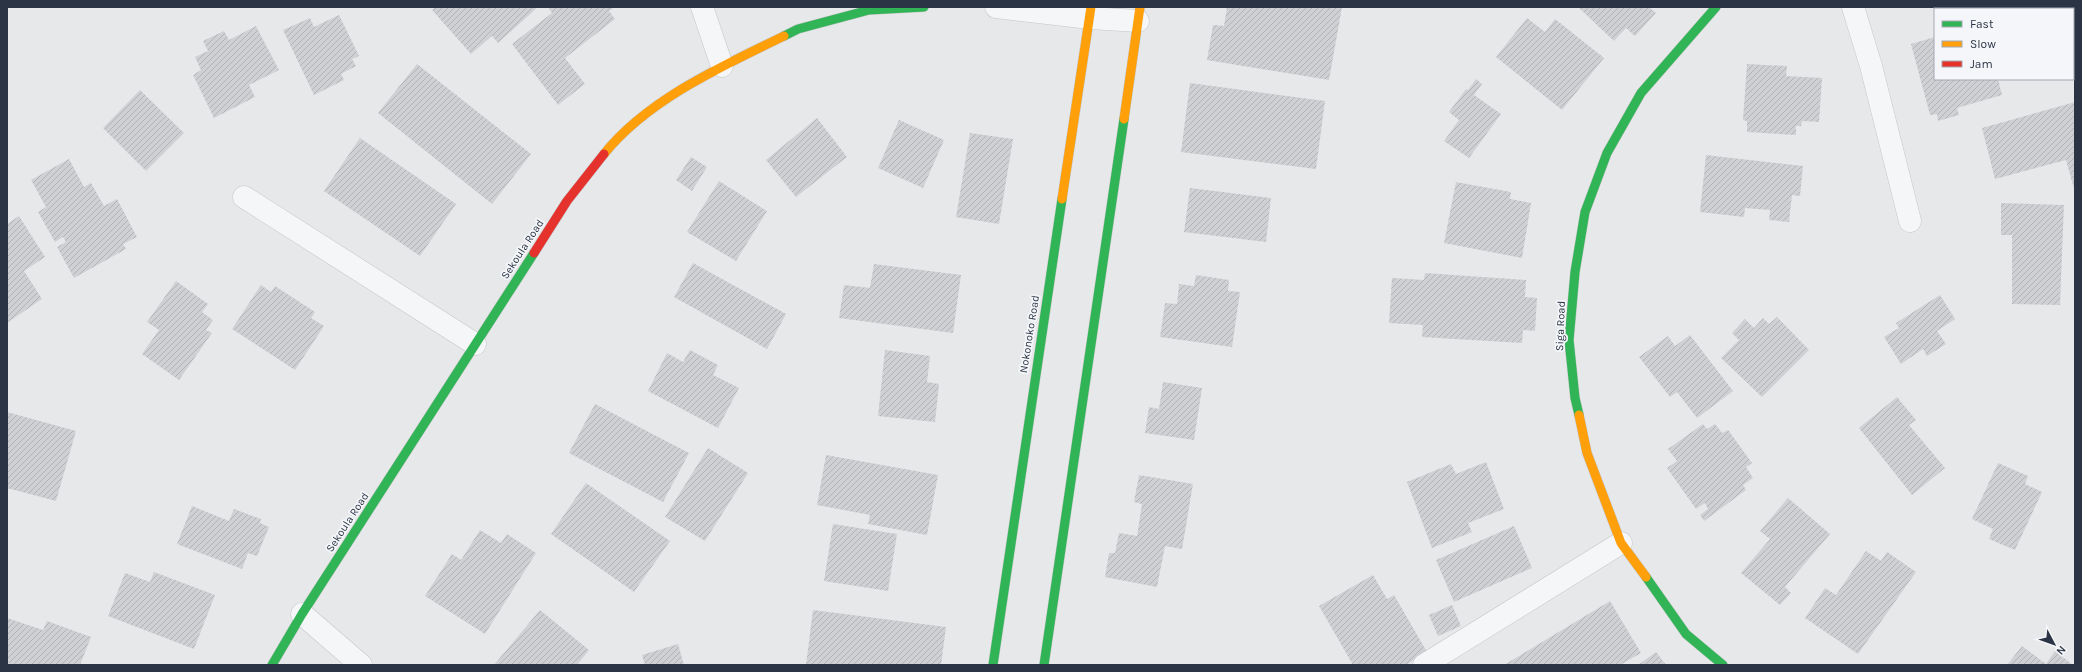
<svg xmlns="http://www.w3.org/2000/svg" width="2082" height="672" viewBox="0 0 2082 672" font-family="Karla,sans-serif">
<style>
.building{fill:url(#building-hatch)}
.lines{fill:none;stroke-linecap:round;stroke-linejoin:round}
.street-casing{stroke:#c4c6c8;stroke-width:23}
.fast-casing{stroke:#c4c6c8;stroke-width:10}
.slow-casing{stroke:#c4c6c8;stroke-width:10}
.jam-casing{stroke:#c4c6c8;stroke-width:10}
.street{stroke:#f5f6f7;stroke-width:22}
.fast{stroke:#30b455;stroke-width:9}
.slow{stroke:#ff9f0a;stroke-width:9}
.jam{stroke:#e5322d;stroke-width:9}
.labels{text-anchor:middle;stroke-width:3.5;stroke-linejoin:round;paint-order:stroke}
.street-label{font-size:11px;fill:#2b3445;stroke:#f4f6f9}
</style>
<defs>
<pattern id="building-hatch" width="6" height="6" patternUnits="userSpaceOnUse"><rect width="6" height="6" fill="#ced0d3"/><path d="M-1 1l2-2M0 6l6-6M5 7l2-2" fill="none" stroke="#b1b3b6"/></pattern>
</defs>
<rect width="100%" height="100%" fill="#e6e8ea"/>
<!-- building -->
<g class="building">
<polygon points="435,7 538,7 498,43 492,36 471,54 432,10"/>
<polygon points="551,7 615,7 609,11 615,19 565,58 585,84 558,105 512,44 552,13 549,9"/>
<polygon points="1227,7 1342,7 1329,80 1207,60 1213,25 1224,26"/>
<polygon points="1578,7 1649,7 1656,13 1635,36 1626,28 1614,41"/>
<polygon points="1949,7 1982,7 1982,9 1950,9"/>
<polygon points="1988,7 2065,7 2065,9 1983,9"/>
<polygon points="339,15 359,56 352,59 356,66 341,74 344,80 314,95 283,30 310,18 314,27"/>
<polygon points="1527,18 1545,32 1555,19 1604,58 1562,110 1496,57"/>
<polygon points="256,26 279,70 249,85 255,97 214,118 193,75 201,70 195,57 208,51 203,41 224,31 229,40"/>
<polygon points="1935,37 1935,79 1998,79 2002,95 1957,108 1959,115 1938,121 1937,114 1930,115 1911,44"/>
<polygon points="417,64 531,154 492,204 378,113"/>
<polygon points="1747,64 1787,66 1786,76 1822,78 1819,122 1802,121 1801,126 1796,126 1796,135 1747,132 1747,121 1743,120"/>
<polygon points="1476,79 1482,84 1474,95 1501,114 1469,158 1444,141 1459,120 1449,112 1466,89 1468,90"/>
<polygon points="1190,83 1325,101 1316,169 1181,152"/>
<polygon points="140,90 184,133 146,171 103,128"/>
<polygon points="2075,102 2075,192 2066,160 1995,179 1982,128"/>
<polygon points="817,118 847,157 796,197 766,160"/>
<polygon points="899,120 944,140 923,188 878,168"/>
<polygon points="970,133 1013,139 999,224 956,217"/>
<polygon points="360,138 456,204 420,256 324,191"/>
<polygon points="1706,155 1803,166 1800,196 1792,195 1789,222 1769,220 1770,210 1745,208 1744,217 1700,212"/>
<polygon points="691,157 707,167 692,191 676,180"/>
<polygon points="69,159 84,187 91,183 104,206 117,199 137,237 123,244 126,249 74,278 57,247 66,242 63,237 55,242 38,212 46,207 31,180"/>
<polygon points="719,181 767,211 736,261 687,232"/>
<polygon points="1456,182 1511,192 1510,199 1531,203 1522,258 1444,243"/>
<polygon points="1190,188 1271,198 1266,242 1184,232"/>
<polygon points="2001,203 2064,205 2060,305 2012,304 2012,235 2001,235"/>
<polygon points="19,216 45,257 24,271 42,299 7,323 7,224"/>
<polygon points="693,263 786,314 767,349 674,297"/>
<polygon points="874,264 961,275 953,333 839,318 844,285 870,288"/>
<polygon points="1425,273 1526,280 1525,297 1537,298 1535,331 1523,330 1522,343 1422,337 1423,325 1389,323 1392,278 1424,280"/>
<polygon points="1196,275 1229,280 1228,291 1240,292 1232,347 1160,337 1165,303 1177,304 1179,284 1194,286"/>
<polygon points="176,281 208,304 202,312 213,320 206,330 212,333 179,380 142,354 159,330 147,322"/>
<polygon points="261,285 271,292 275,286 315,312 311,318 324,326 295,370 232,329"/>
<polygon points="1940,295 1955,319 1937,331 1946,344 1927,356 1923,349 1901,364 1884,337 1899,328 1896,323"/>
<polygon points="1777,317 1809,350 1762,397 1721,358 1739,340 1732,333 1745,319 1754,328 1763,318 1769,324"/>
<polygon points="1690,335 1733,391 1697,418 1677,392 1670,397 1639,357 1668,336 1675,346"/>
<polygon points="690,350 718,365 713,375 739,388 718,428 648,391 667,353 683,362"/>
<polygon points="885,350 930,356 927,382 939,384 935,422 878,416"/>
<polygon points="1163,382 1202,388 1194,440 1145,433 1149,407 1159,409"/>
<polygon points="1897,397 1916,420 1909,425 1945,468 1912,495 1859,428"/>
<polygon points="595,404 689,453 663,502 569,453"/>
<polygon points="7,412 76,431 56,501 7,488"/>
<polygon points="1703,424 1707,429 1715,424 1722,433 1728,430 1752,463 1746,467 1753,478 1743,485 1746,490 1704,521 1700,515 1708,509 1705,503 1696,509 1667,468 1677,461 1668,449"/>
<polygon points="708,448 748,473 705,541 665,517"/>
<polygon points="826,455 938,475 927,535 868,524 870,515 817,505"/>
<polygon points="1486,462 1504,509 1468,523 1472,532 1432,548 1407,482 1451,464 1456,474"/>
<polygon points="1998,463 2028,476 2025,484 2042,492 2015,550 1989,539 1993,529 1972,519"/>
<polygon points="1139,475 1193,484 1182,549 1165,546 1157,587 1105,577 1109,553 1115,553 1119,533 1137,536 1142,504 1134,502"/>
<polygon points="586,483 670,541 634,592 551,534"/>
<polygon points="1788,498 1830,534 1785,587 1791,593 1780,605 1741,573 1770,539 1760,531"/>
<polygon points="192,506 229,521 234,509 261,519 260,523 269,527 257,556 248,553 242,569 177,544"/>
<polygon points="833,524 897,534 888,591 824,581"/>
<polygon points="1514,526 1532,568 1454,602 1436,560"/>
<polygon points="480,530 501,543 507,534 536,553 485,634 425,596 452,554 461,560"/>
<polygon points="1866,551 1881,561 1887,552 1916,572 1858,654 1805,618 1825,588 1836,595"/>
<polygon points="154,572 215,595 194,649 108,616 125,573 150,582"/>
<polygon points="1373,575 1387,599 1394,595 1427,652 1406,665 1353,665 1319,606"/>
<polygon points="1610,601 1641,653 1620,665 1504,665"/>
<polygon points="1452,605 1461,626 1438,636 1429,615"/>
<polygon points="540,610 589,650 577,665 494,665"/>
<polygon points="813,610 946,627 941,665 806,665"/>
<polygon points="7,618 43,630 47,621 91,637 80,665 13,665 7,663"/>
<polygon points="678,644 684,665 645,665 642,655"/>
<polygon points="2022,646 2046,664 2055,651 2073,665 2007,665"/>
<polygon points="1656,652 1666,665 1638,665"/>
</g>
<g class="lines">
<defs>
<g id="street">
<polyline points="702,7 722,66"/>
<polyline points="996,7 1090,18 1138,21"/>
<polyline points="1853,7 1871,66 1910,221"/>
<polyline points="244,197 475,344"/>
<polyline points="302,614 361,665"/>
<polyline points="1424,665 1621,543"/>
</g>
<g id="fast">
<polyline points="784,36 798,29 869,10 924,7"/>
<polyline points="1579,415 1575,398 1569,340 1575,272 1585,212 1607,153 1641,93 1716,7"/>
<polyline points="1646,577 1686,634 1723,665"/>
<polyline points="272,665 302,614 534,253"/>
<polyline points="993,665 1062,199"/>
<polyline points="1044,665 1124,119"/>
</g>
<g id="slow">
<polyline points="1124,119 1140,7"/>
<path d="M604 154C647 100 722 66 784 36"/>
<polyline points="1062,199 1091,7"/>
<polyline points="1579,415 1587,453 1621,543 1646,577"/>
</g>
<polyline id="jam" points="534,253 567,201 604,154"/>
</defs>
<!-- street casing -->
<use href="#street" class="street-casing"/>
<!-- fast casing -->
<use href="#fast" class="fast-casing"/>
<!-- slow casing -->
<use href="#slow" class="slow-casing"/>
<!-- jam casing -->
<use href="#jam" class="jam-casing"/>
<!-- street -->
<use href="#street" class="street"/>
<!-- fast -->
<use href="#fast" class="fast"/>
<!-- slow -->
<use href="#slow" class="slow"/>
<!-- jam -->
<use href="#jam" class="jam"/>
</g>
<g class="labels">
<!-- street labels -->
<g class="street-label">
<text transform="translate(522 249) rotate(-57)" y="4">Sekoula Road</text>
<text transform="translate(1560 326) rotate(-88)" y="4">Siga Road</text>
<text transform="translate(1029 334) rotate(-81)" y="4">Nokonoko Road</text>
<text transform="translate(347 522) rotate(-57)" y="4">Sekoula Road</text>
</g>
</g>
<!-- border -->
<rect width="2082" height="672" fill="none" stroke="#2b3445" stroke-width="16"/>
<!-- legend -->
<rect x="1934" y="8" width="140" height="72" fill="#f4f6f9" stroke="#a4a8b1"/>
<rect x="1942" y="21" width="20" height="6" fill="#30b455" stroke="#a4a8b1"/>
<text x="1970" y="28" font-size="12" fill="#2b3445">Fast</text>
<rect x="1942" y="41" width="20" height="6" fill="#ff9f0a" stroke="#a4a8b1"/>
<text x="1970" y="48" font-size="12" fill="#2b3445">Slow</text>
<rect x="1942" y="61" width="20" height="6" fill="#e5322d" stroke="#a4a8b1"/>
<text x="1970" y="68" font-size="12" fill="#2b3445">Jam</text>
<!-- north arrow -->
<g transform="translate(2054 644) rotate(131)" stroke="#f4f6f9" stroke-width="3" paint-order="stroke">
<path d="M0-3L7 15L0 10L-7 15Z" fill="#2b3445"/>
<text y="-6" font-size="11" font-weight="bold" text-anchor="middle" fill="#2b3445">N</text>
</g>
</svg>
